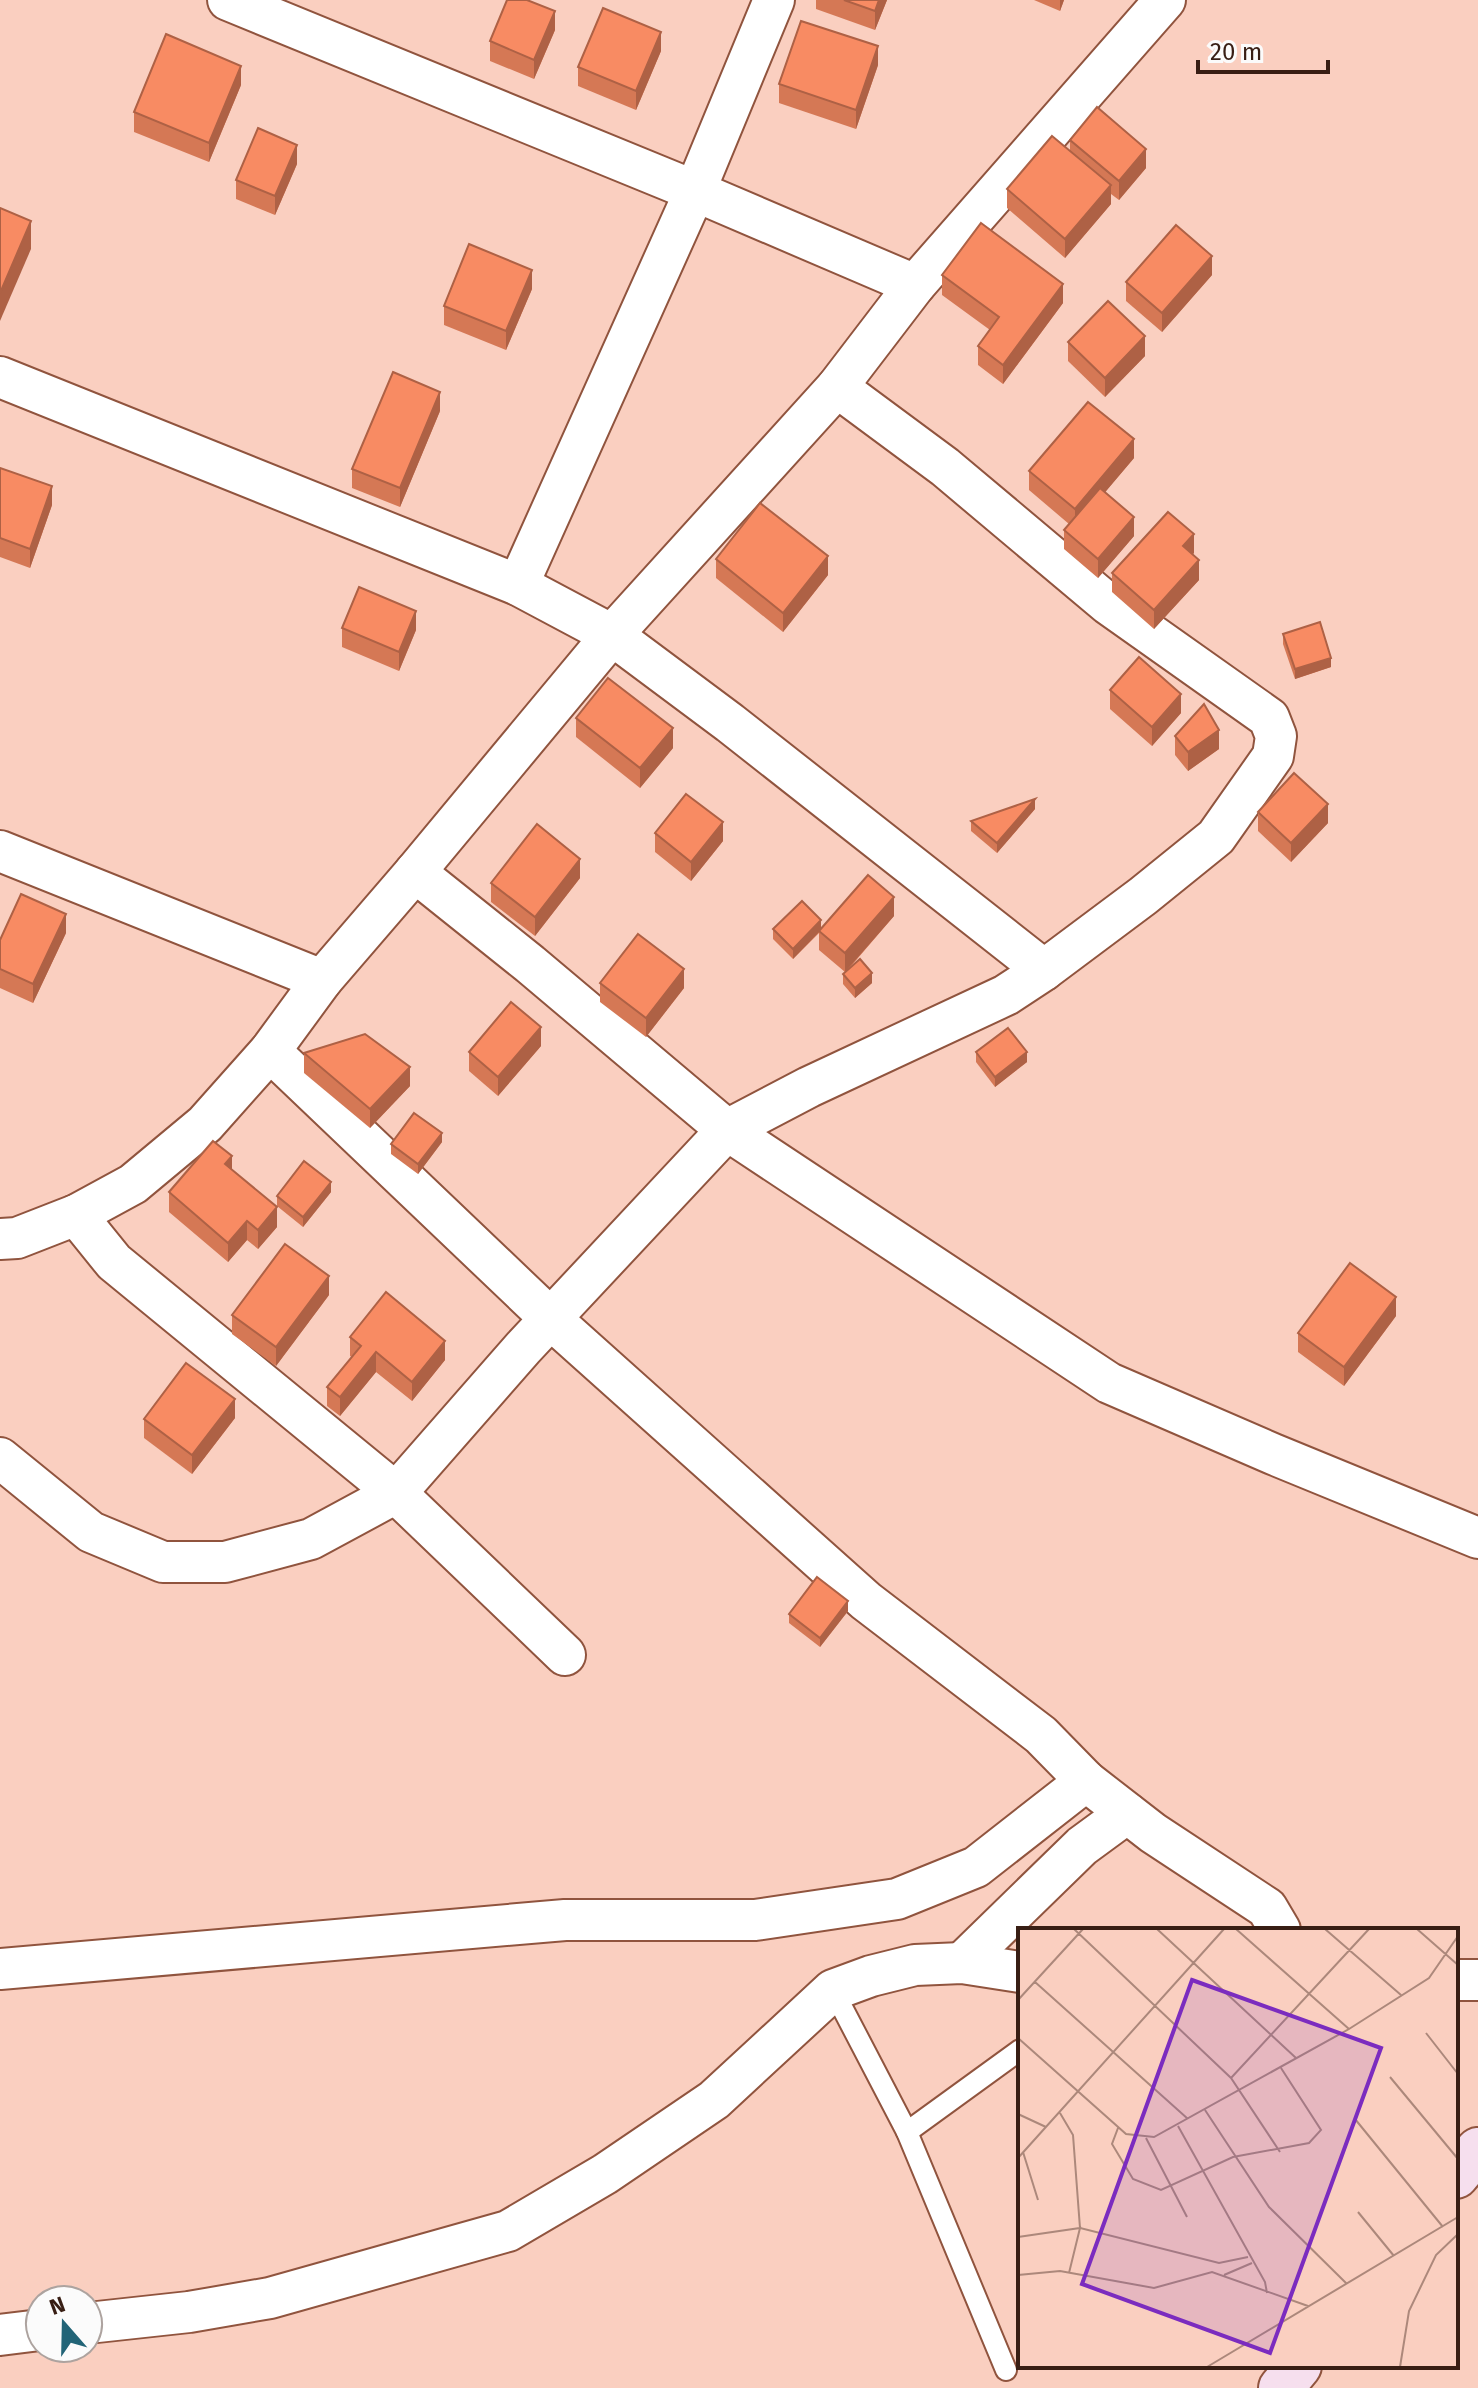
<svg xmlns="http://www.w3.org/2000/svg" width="1478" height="2388" viewBox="0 0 1478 2388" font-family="'Fira Sans',sans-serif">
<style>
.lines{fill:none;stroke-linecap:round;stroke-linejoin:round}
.lane-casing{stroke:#90543e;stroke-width:24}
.street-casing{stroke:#90543e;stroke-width:44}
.secondary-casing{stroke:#90543e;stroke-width:48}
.lane{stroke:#fff;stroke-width:20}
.street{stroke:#fff;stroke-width:40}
.secondary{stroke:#f6dfee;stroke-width:44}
.wall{fill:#d57855}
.shaded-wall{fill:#ae6145}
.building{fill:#f88b63;stroke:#ae6145;stroke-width:2}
.inset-road{fill:none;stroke:#ac887b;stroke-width:2}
.view{fill:#7b2cbf;fill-opacity:0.15;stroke:#7b2cbf;stroke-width:4}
.inset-edge{fill:none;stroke:#381e14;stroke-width:4}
</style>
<rect width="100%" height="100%" fill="#facfc0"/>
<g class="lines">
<defs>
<g id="lane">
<polyline points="833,1990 907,2132 1006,2370"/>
<polyline points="907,2132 1020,2050"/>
</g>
<g id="street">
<polyline points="228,0 695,191 915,285"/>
<polyline points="0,377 518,585 612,635 730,723 1044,970"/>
<polyline points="518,585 695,191 774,0"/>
<polyline points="0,851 322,980"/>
<polyline points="415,872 530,964 727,1130 1109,1383 1273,1454 1478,1538"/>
<polyline points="270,1051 551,1319 866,1601 1041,1735 1086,1781 1153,1833 1267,1908 1280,1930"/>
<polyline points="76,1215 114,1262 396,1493 565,1655"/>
<polyline points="0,1239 17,1238 76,1215 133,1184 205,1124 270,1051 322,980 415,872 612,635 837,387 915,285 1165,0"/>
<polyline points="0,1458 91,1532 163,1562 225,1562 311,1539 396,1493 523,1348 727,1130 809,1087 1006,995 1044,970 1143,896 1216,837 1273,756 1276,736 1269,718 1108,604 945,467 837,387"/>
<polyline points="962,1963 1082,1846 1127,1813"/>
<polyline points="0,1969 565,1920 755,1920 897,1899 976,1867 1086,1781"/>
<polyline points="1456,1980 1478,1980"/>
<polyline points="88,2323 189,2312 270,2298 508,2231 605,2174 714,2100 833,1990 871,1976 915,1965 962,1963 1020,1972"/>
<polyline points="0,2335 40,2330"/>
</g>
<g id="secondary">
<polyline points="1456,2176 1478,2150"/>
<polyline points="1281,2388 1299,2366"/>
</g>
</defs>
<!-- lane casing -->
<use href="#lane" class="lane-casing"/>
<!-- street casing -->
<use href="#street" class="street-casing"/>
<!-- secondary casing -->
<use href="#secondary" class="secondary-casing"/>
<!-- lane -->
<use href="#lane" class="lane"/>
<!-- street -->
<use href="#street" class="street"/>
<!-- secondary -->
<use href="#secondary" class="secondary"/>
</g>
<!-- wall -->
<g class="wall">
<polygon points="816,0 887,0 875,30 816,9"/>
<polygon points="1034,0 1064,0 1060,11"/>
<polygon points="555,30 534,79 490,61 490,41"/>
<polygon points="661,51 636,110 578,86 578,67"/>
<polygon points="878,65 856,129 779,103 779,84"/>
<polygon points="241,85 209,162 134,132 134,112"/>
<polygon points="1070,140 1146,168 1119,200 1111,194 1111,204 1065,258 1007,208 1007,189 1070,151"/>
<polygon points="297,164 275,215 236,199 236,180"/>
<polygon points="942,275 1063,303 1003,384 978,365 978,346 990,330 942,295"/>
<polygon points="1212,275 1162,332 1126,301 1126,282"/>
<polygon points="532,289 506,350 444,325 444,306"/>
<polygon points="1068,342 1145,356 1105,397 1068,361"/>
<polygon points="440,411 400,507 352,488 352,469"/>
<polygon points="1134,458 1105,492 1134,536 1098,578 1064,549 1064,530 1069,524 1029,490 1029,471"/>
<polygon points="0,468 52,505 30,568 0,557"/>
<polygon points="1194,553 1193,554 1199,580 1154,629 1112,592 1112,573"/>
<polygon points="716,559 828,575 783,632 716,578"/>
<polygon points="342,628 416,630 399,671 342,647"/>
<polygon points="1283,634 1331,667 1295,679 1283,644"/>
<polygon points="1110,690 1181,713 1152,746 1110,709"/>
<polygon points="576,718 673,748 640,788 576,737"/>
<polygon points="1175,736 1219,749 1188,771 1175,755"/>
<polygon points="1035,809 997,853 971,831 971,821"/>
<polygon points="1258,812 1328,823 1291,862 1258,831"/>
<polygon points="655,833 723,841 691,881 655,852"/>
<polygon points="580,878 535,936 491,902 491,883"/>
<polygon points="894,916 846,972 872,983 855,998 843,984 843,974 845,972 819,950 819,933 793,959 773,939 773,929 821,928"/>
<polygon points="66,933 33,1003 0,988 0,940"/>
<polygon points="600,983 684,988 646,1037 600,1002"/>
<polygon points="541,1046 498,1096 469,1071 469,1052"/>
<polygon points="976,1052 1027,1062 995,1087 976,1062"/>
<polygon points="304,1053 410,1086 370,1128 304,1073"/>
<polygon points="442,1142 418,1174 391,1154 391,1144"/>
<polygon points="232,1170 277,1227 258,1249 247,1240 228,1262 169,1212 169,1192"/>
<polygon points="331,1192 303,1227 277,1206 277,1196"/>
<polygon points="329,1295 276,1366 232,1334 232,1315"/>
<polygon points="1396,1316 1344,1386 1298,1352 1298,1333"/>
<polygon points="350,1337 445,1360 412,1401 376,1372 340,1416 327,1406 327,1387 352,1357 350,1356"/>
<polygon points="235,1418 192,1474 144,1438 144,1419"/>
<polygon points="848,1611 820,1647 789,1623 789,1614"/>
</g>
<!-- shaded-wall -->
<g class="shaded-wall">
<polygon points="879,0 887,0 875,30 875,11"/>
<polygon points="1060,0 1064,0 1060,11"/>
<polygon points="555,11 555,30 534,79 534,60"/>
<polygon points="661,32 661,51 636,110 636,91"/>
<polygon points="878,46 878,65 856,129 856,110"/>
<polygon points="241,66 241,85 209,162 209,143"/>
<polygon points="297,145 297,164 275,215 275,196"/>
<polygon points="1146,149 1146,168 1119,200 1119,181"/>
<polygon points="1111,185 1111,204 1065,258 1065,239"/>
<polygon points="31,221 31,249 0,321 0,293"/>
<polygon points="1212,256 1212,275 1162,332 1162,313"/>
<polygon points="532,270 532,289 506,350 506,331"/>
<polygon points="1063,284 1063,303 1003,384 1003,365"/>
<polygon points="1145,336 1145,356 1105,397 1105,378"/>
<polygon points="440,392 440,411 400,507 400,488"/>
<polygon points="1134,439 1134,458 1075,528 1075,509"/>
<polygon points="52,486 52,505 30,568 30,549"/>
<polygon points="1134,517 1134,536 1098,578 1098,559"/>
<polygon points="1194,534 1194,553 1183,565 1183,546"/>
<polygon points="828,556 828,575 783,632 783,613"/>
<polygon points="1199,560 1199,580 1154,629 1154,610"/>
<polygon points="416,611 416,630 399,671 399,652"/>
<polygon points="1331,658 1331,667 1295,679 1295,669"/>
<polygon points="1181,694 1181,713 1152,746 1152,727"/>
<polygon points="673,728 673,748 640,788 640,768"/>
<polygon points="1219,730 1219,749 1188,771 1188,752"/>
<polygon points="1035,799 1035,809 997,853 997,843"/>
<polygon points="1328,804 1328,823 1291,862 1291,843"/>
<polygon points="723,822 723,841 691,881 691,862"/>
<polygon points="580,859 580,878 535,936 535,917"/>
<polygon points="894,897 894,916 845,972 845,953"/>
<polygon points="66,914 66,933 33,1003 33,984"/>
<polygon points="821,920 821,930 793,959 793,949"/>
<polygon points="684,969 684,988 646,1037 646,1018"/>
<polygon points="872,973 872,983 855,998 855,988"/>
<polygon points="541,1027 541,1046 498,1096 498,1077"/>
<polygon points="1027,1052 1027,1062 995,1087 995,1077"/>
<polygon points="410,1067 410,1086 370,1128 370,1109"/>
<polygon points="442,1133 442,1142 418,1174 418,1164"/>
<polygon points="232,1156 232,1175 225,1164"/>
<polygon points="331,1182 331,1192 303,1227 303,1217"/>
<polygon points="277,1207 277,1227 258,1249 258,1230"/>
<polygon points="247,1221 247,1240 228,1262 228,1243"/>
<polygon points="329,1276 329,1295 276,1366 276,1347"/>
<polygon points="1396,1297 1396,1316 1344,1386 1344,1367"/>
<polygon points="445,1341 445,1360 412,1401 412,1382"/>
<polygon points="376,1352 376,1372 340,1416 340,1397"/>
<polygon points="235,1399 235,1418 192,1474 192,1455"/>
<polygon points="848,1601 848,1611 820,1647 820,1638"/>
</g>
<!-- building -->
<g class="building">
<polygon points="507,0 527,0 555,11 534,60 490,41"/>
<polygon points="844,0 879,0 875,11"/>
<polygon points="603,8 661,32 636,91 578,67"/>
<polygon points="801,21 878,46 856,110 779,84"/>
<polygon points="166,34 241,66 209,143 134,112"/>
<polygon points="1097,107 1146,149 1119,181 1070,140"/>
<polygon points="258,128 297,145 275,196 236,180"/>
<polygon points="1052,136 1111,185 1065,239 1007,189"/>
<polygon points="0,208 31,221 0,293"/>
<polygon points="981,223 1063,284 1003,365 978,346 999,317 942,275"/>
<polygon points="1176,225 1212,256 1162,313 1126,282"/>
<polygon points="469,244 532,270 506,331 444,306"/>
<polygon points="1108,301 1145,336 1105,378 1068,342"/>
<polygon points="393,372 440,392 400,488 352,469"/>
<polygon points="1088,402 1134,439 1075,509 1029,471"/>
<polygon points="0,468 52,486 30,549 0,538"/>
<polygon points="1100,488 1134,517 1098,559 1064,530"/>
<polygon points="760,503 828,556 783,613 716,559"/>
<polygon points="1168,512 1194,534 1183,546 1199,560 1154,610 1112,573"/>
<polygon points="359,587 416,611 399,652 342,628"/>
<polygon points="1320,622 1331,658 1295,669 1283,634"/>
<polygon points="1139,657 1181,694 1152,727 1110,690"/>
<polygon points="608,678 673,728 640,768 576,718"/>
<polygon points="1204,704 1219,730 1188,752 1175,736"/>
<polygon points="1294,773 1328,804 1291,843 1258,812"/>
<polygon points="686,794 723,822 691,862 655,833"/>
<polygon points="1035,799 997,843 971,821"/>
<polygon points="537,824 580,859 535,917 491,883"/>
<polygon points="868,875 894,897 845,953 819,931"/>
<polygon points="21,894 66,914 33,984 0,969 0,940"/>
<polygon points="802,901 821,920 793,949 773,929"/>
<polygon points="638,934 684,969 646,1018 600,983"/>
<polygon points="860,959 872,973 855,988 843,974"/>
<polygon points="511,1002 541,1027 498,1077 469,1052"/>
<polygon points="1008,1028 1027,1052 995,1077 976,1052"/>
<polygon points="365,1034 410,1067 370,1109 304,1053"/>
<polygon points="414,1113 442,1133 418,1164 391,1144"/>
<polygon points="213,1141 232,1156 225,1164 277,1207 258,1230 247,1221 228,1243 169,1192"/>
<polygon points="304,1161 331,1182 303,1217 277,1196"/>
<polygon points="285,1244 329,1276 276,1347 232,1315"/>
<polygon points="1350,1263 1396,1297 1344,1367 1298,1333"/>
<polygon points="386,1292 445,1341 412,1382 376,1352 340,1397 327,1387 361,1346 350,1337"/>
<polygon points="186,1363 235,1399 192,1455 144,1419"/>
<polygon points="817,1577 848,1601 820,1638 789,1614"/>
</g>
<!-- overview -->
<g transform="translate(1018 1928)">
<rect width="440" height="440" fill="#facfc0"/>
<path class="inset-road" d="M56 1 213 150 262 224M139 1 278 130M218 1 331 101M307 1 383 67M399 1 440 37M17 54 170 191M0 72 65 1M408 105 440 146M0 110 108 206 136 209 331 101 411 50 440 8M372 149 440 231M213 150 351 1M187 182 251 279 329 356M42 185 55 207 62 300 201 335 230 329M0 186 28 199M337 191 425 299M160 198 247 354 249 365M100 200 94 216 115 251 143 262 215 229 291 215 303 202 263 140M128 210 169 289M5 224 20 272M0 230 206 1M340 284 376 328M0 309 62 300 51 345M0 347 42 343 136 360 194 344 290 378M206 347 234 335M189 439 440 289M382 439 391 383 418 327 440 306"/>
<path class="view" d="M174 52 363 120 252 425 64 356Z"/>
<rect width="440" height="440" class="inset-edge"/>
</g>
<!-- north arrow -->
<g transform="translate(64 2324) rotate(340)"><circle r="38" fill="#fbfbfb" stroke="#ada39f" stroke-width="2"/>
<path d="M0-6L14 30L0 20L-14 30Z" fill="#226477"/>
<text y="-12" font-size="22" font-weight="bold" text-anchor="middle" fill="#381e14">N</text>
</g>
<!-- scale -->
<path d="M1198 60v12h130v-12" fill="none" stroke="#381e14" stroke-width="4"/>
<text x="1210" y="60" font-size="24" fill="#381e14" stroke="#fbfbfb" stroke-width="6" paint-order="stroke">20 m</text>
</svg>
